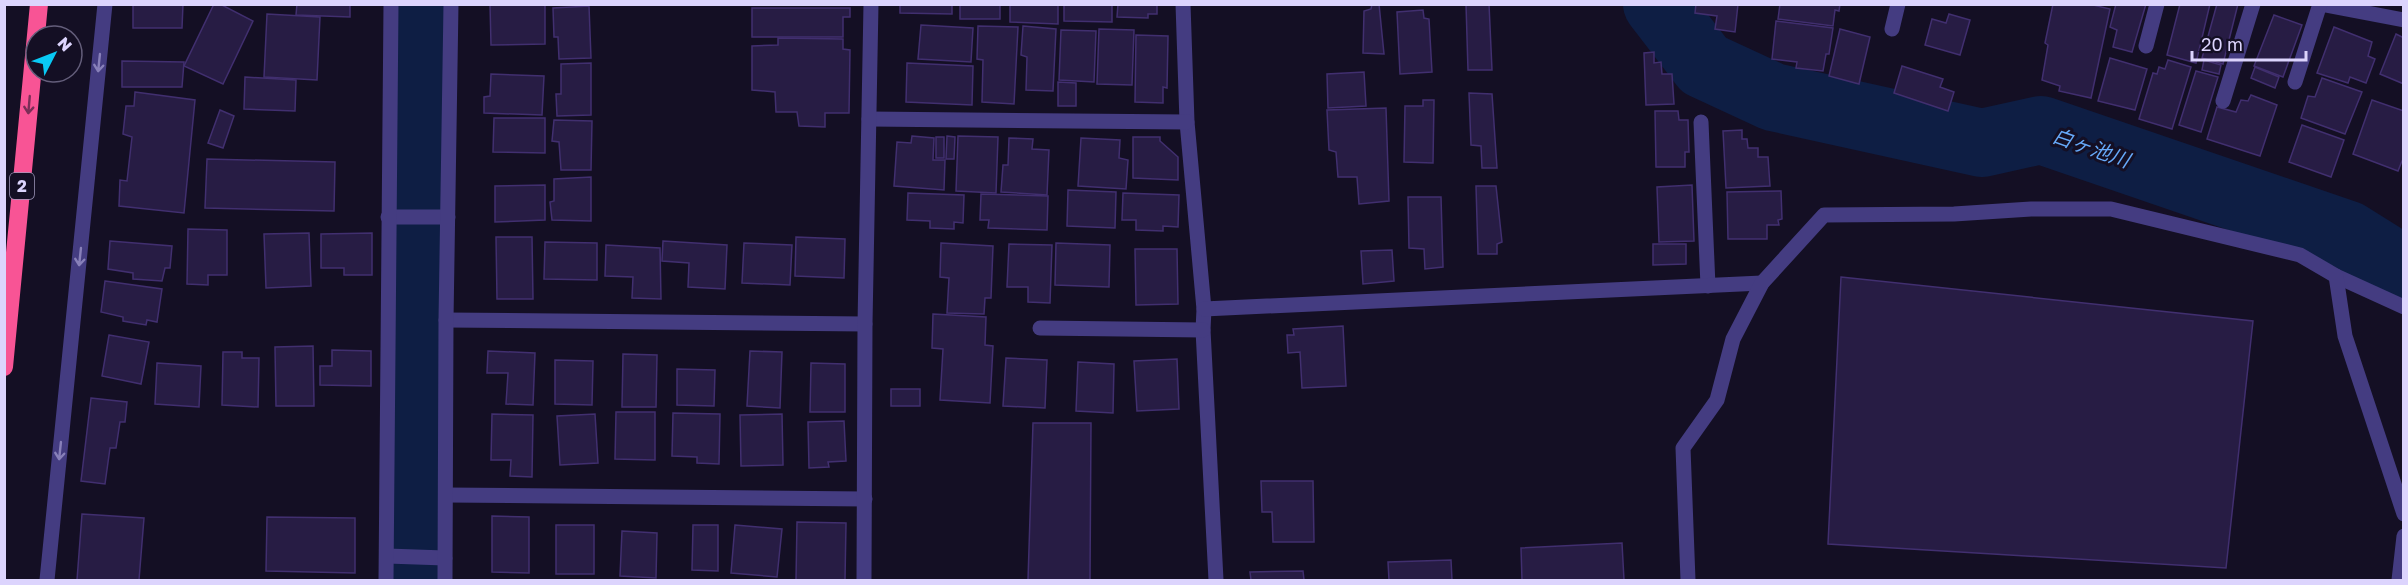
<svg xmlns="http://www.w3.org/2000/svg" width="2408" height="585" viewBox="0 0 2408 585" font-family="'Golos Text','Noto Sans JP',sans-serif">
<style>
.lines{fill:none;stroke-linecap:round;stroke-linejoin:round}
.river{stroke:#0e1e44;stroke-width:68}
.building{fill:#271c44;stroke:#412f6f;stroke-width:1.5}
.minor{stroke:#443c81;stroke-width:15}
.motorway{stroke:#f85495;stroke-width:18}
.oneway{stroke:#8880b9}
.oneway2{stroke:#7b2e57}
.labels{text-anchor:middle;stroke-width:6;stroke-linejoin:round;paint-order:stroke}
.shield{fill:#140f24;stroke:#a099bc;stroke-width:1.5}
.shield-label{font-size:16px;font-weight:bold;fill:#dcd4fd}
.water-label{font-size:20px;font-style:italic;fill:#66a9f9;stroke:#140f24}
</style>
<rect width="100%" height="100%" fill="#140f24"/>
<g class="lines">
<!-- river -->
<g class="river">
<polyline points="1657,4 1704,65 1773,97 1982,143 2041,130 2348,235 2404,270"/>
<polyline points="415,580 423,4"/>
</g>
</g>
<!-- building -->
<g class="building">
<polygon points="133,4 183,4 182,28 133,28"/>
<polygon points="214,4 220,4 253,21 223,84 184,66"/>
<polygon points="297,4 350,4 350,17 296,15"/>
<polygon points="490,4 545,4 545,44 491,45"/>
<polygon points="900,4 952,4 952,14 900,13"/>
<rect x="960" y="4" width="40" height="15"/>
<polygon points="1010,4 1058,4 1058,24 1010,22"/>
<polygon points="1064,4 1112,4 1112,22 1064,21"/>
<polygon points="1118,4 1157,4 1157,14 1148,14 1148,18 1117,17"/>
<polygon points="1372,4 1379,4 1384,54 1363,53 1364,11 1371,9"/>
<polygon points="1466,4 1489,4 1492,70 1468,70"/>
<polygon points="1696,4 1738,4 1735,32 1715,29 1717,16 1695,13"/>
<polygon points="1780,4 1840,4 1839,11 1835,10 1833,26 1778,19"/>
<polygon points="2053,4 2089,4 2110,9 2091,98 2059,91 2060,86 2042,80 2048,45 2045,43"/>
<polygon points="2116,4 2146,4 2132,52 2113,47 2117,30 2110,27"/>
<polygon points="2180,4 2210,4 2196,63 2167,55"/>
<polygon points="2217,4 2238,4 2223,64 2202,58"/>
<polygon points="589,6 591,58 559,59 558,37 554,37 553,8"/>
<polygon points="752,8 850,8 850,17 843,17 843,37 752,37"/>
<polygon points="1423,10 1424,18 1429,19 1432,72 1400,74 1397,12"/>
<polygon points="267,14 320,17 317,80 264,77"/>
<polygon points="1949,14 1970,20 1960,55 1925,45 1932,19 1946,23"/>
<polygon points="2274,15 2302,25 2283,77 2254,66"/>
<polygon points="1776,21 1833,28 1829,54 1826,54 1823,71 1796,68 1797,62 1772,59"/>
<polygon points="921,25 973,28 971,62 918,59"/>
<polygon points="978,26 1018,27 1014,104 982,102 983,60 977,59"/>
<polygon points="1023,26 1056,29 1053,91 1026,90 1027,57 1021,55"/>
<polygon points="2334,27 2372,42 2368,56 2375,59 2366,83 2350,77 2348,83 2317,73"/>
<polygon points="1099,29 1134,30 1132,85 1097,84"/>
<polygon points="1840,29 1870,37 1859,84 1829,76"/>
<polygon points="1061,30 1096,31 1094,82 1059,80"/>
<polygon points="2396,34 2404,38 2404,84 2380,74"/>
<polygon points="1136,35 1168,36 1167,88 1163,87 1163,103 1135,102"/>
<polygon points="778,38 843,39 843,49 850,50 849,113 825,113 825,127 799,126 797,112 776,112 775,92 752,90 752,46 778,45"/>
<polygon points="1654,52 1654,63 1661,62 1662,74 1672,74 1674,104 1646,105 1644,53"/>
<polygon points="2110,58 2147,69 2135,110 2098,101"/>
<polygon points="2168,60 2191,67 2172,129 2139,119 2153,73 2157,74 2159,67 2165,69"/>
<polygon points="2204,60 2221,65 2219,74 2202,70"/>
<polygon points="122,61 184,62 182,87 122,87"/>
<polygon points="591,63 591,115 557,116 556,94 561,94 561,64"/>
<polygon points="907,63 973,66 972,105 906,102"/>
<polygon points="1902,66 1943,79 1940,87 1954,92 1948,111 1894,93"/>
<polygon points="2255,67 2279,77 2275,88 2251,78"/>
<polygon points="2196,71 2218,77 2201,132 2179,125"/>
<polygon points="1364,72 1366,106 1328,108 1327,74"/>
<polygon points="491,74 544,76 542,115 484,113 484,97 490,96"/>
<polygon points="245,77 296,80 295,111 244,109"/>
<polygon points="2322,78 2362,92 2345,134 2301,118 2308,96 2315,97"/>
<polygon points="1058,82 1076,83 1076,106 1058,106"/>
<polygon points="135,92 195,100 184,213 119,206 120,180 127,181 132,137 123,134 126,106 134,106"/>
<polygon points="1469,93 1492,94 1497,168 1482,168 1481,146 1471,145"/>
<polygon points="2251,95 2277,105 2260,156 2207,139 2217,107 2236,112 2241,100 2248,101"/>
<polygon points="1423,100 1434,100 1433,163 1404,162 1405,106 1423,106"/>
<polygon points="2372,100 2404,111 2404,162 2402,161 2398,171 2353,154"/>
<polygon points="1386,108 1389,201 1359,204 1357,177 1338,177 1336,152 1329,150 1327,110"/>
<polygon points="220,110 234,116 223,148 208,143"/>
<polygon points="1655,111 1678,111 1679,120 1688,120 1689,152 1685,152 1685,167 1656,167"/>
<polygon points="494,118 545,118 545,153 493,152"/>
<polygon points="554,120 592,121 591,170 561,170 559,142 552,141"/>
<polygon points="2302,125 2344,140 2331,177 2289,162"/>
<polygon points="1742,130 1742,139 1747,139 1748,148 1758,148 1758,157 1768,157 1770,186 1726,188 1723,131"/>
<polygon points="912,136 934,138 933,160 945,160 944,190 894,186 897,142 911,143"/>
<polygon points="947,136 955,137 954,159 946,159"/>
<polygon points="958,136 998,137 996,193 956,191"/>
<rect x="936" y="137" width="8" height="21"/>
<polygon points="1133,137 1160,137 1160,141 1178,157 1178,180 1133,178"/>
<polygon points="1009,138 1033,139 1032,149 1049,150 1047,195 1001,192 1003,165 1008,165"/>
<polygon points="1081,138 1120,140 1119,158 1128,160 1126,189 1078,186"/>
<polygon points="207,159 335,162 334,211 205,208"/>
<polygon points="591,177 591,221 552,220 550,202 554,201 554,179"/>
<polygon points="545,185 545,220 495,222 495,186"/>
<polygon points="1692,185 1694,241 1659,242 1657,187"/>
<polygon points="1476,186 1496,186 1502,242 1497,244 1497,254 1478,254"/>
<polygon points="1068,190 1116,192 1115,228 1067,226"/>
<polygon points="1781,191 1782,219 1778,220 1779,225 1767,225 1767,239 1728,239 1727,192"/>
<polygon points="908,193 964,195 963,223 954,222 954,229 930,228 930,221 907,220"/>
<polygon points="1123,193 1179,195 1178,227 1163,226 1163,231 1136,230 1136,220 1122,220"/>
<polygon points="981,194 1048,196 1047,230 988,228 989,220 980,220"/>
<polygon points="1408,197 1441,197 1443,267 1425,269 1424,249 1409,248"/>
<polygon points="188,229 227,230 227,275 208,275 208,285 187,284"/>
<polygon points="309,233 311,286 266,288 264,234"/>
<polygon points="372,233 372,275 344,275 344,268 321,268 321,234"/>
<polygon points="496,237 532,237 533,299 497,299"/>
<polygon points="796,237 845,239 844,278 795,276"/>
<polygon points="110,241 172,246 170,268 165,268 162,281 133,279 133,273 108,269"/>
<polygon points="663,241 727,245 725,289 688,287 689,263 662,261"/>
<polygon points="545,242 597,243 597,280 544,279"/>
<polygon points="744,243 792,245 790,285 742,283"/>
<polygon points="941,243 993,246 991,298 985,298 984,314 947,313 949,278 940,277"/>
<polygon points="1056,243 1110,245 1109,287 1055,285"/>
<polygon points="1009,244 1052,245 1050,303 1028,302 1028,287 1007,287"/>
<polygon points="1653,244 1686,244 1686,264 1653,265"/>
<polygon points="606,245 660,248 661,299 632,298 633,277 605,276"/>
<polygon points="1135,249 1177,249 1178,304 1136,305"/>
<polygon points="1392,250 1394,281 1363,284 1361,251"/>
<polygon points="1841,277 2253,321 2226,568 1828,544"/>
<polygon points="105,281 162,289 157,322 147,320 146,325 123,321 123,317 101,312"/>
<polygon points="933,314 986,317 985,345 993,346 990,403 940,400 943,349 932,348"/>
<polygon points="1343,326 1346,386 1302,388 1300,352 1288,353 1287,335 1294,335 1293,329"/>
<polygon points="109,335 149,342 141,384 102,376"/>
<polygon points="313,346 314,406 276,406 275,347"/>
<polygon points="332,350 371,351 371,386 320,385 320,366 332,366"/>
<polygon points="488,351 535,353 533,405 506,404 508,373 487,373"/>
<polygon points="750,351 782,352 780,408 747,406"/>
<polygon points="223,352 242,352 242,358 259,358 258,407 222,405"/>
<polygon points="623,354 657,355 656,407 622,407"/>
<polygon points="1006,358 1047,360 1045,408 1003,406"/>
<polygon points="1177,359 1179,409 1137,411 1134,361"/>
<polygon points="555,360 593,361 592,405 555,404"/>
<polygon points="1078,362 1114,364 1113,413 1076,411"/>
<polygon points="157,363 201,366 199,407 155,404"/>
<polygon points="811,363 845,364 845,412 810,412"/>
<polygon points="677,369 715,370 714,406 677,405"/>
<rect x="891" y="389" width="29" height="17"/>
<polygon points="91,398 127,402 125,422 120,422 116,448 110,448 105,484 81,481"/>
<polygon points="616,412 655,412 655,460 615,459"/>
<polygon points="673,413 720,414 719,464 697,463 697,457 672,456"/>
<polygon points="492,414 533,415 532,477 510,476 511,460 491,460"/>
<polygon points="595,414 598,463 560,465 557,416"/>
<polygon points="782,414 783,465 741,466 740,415"/>
<polygon points="844,421 846,461 828,462 829,467 809,468 808,422"/>
<polygon points="1033,423 1091,423 1090,580 1028,580"/>
<polygon points="1261,481 1313,481 1314,542 1273,542 1272,512 1262,512"/>
<polygon points="82,514 144,518 139,580 77,580"/>
<polygon points="492,516 529,517 529,573 492,572"/>
<polygon points="267,517 355,518 355,573 266,571"/>
<polygon points="797,522 846,523 845,580 796,580"/>
<rect x="556" y="525" width="38" height="49"/>
<polygon points="693,525 718,525 718,571 692,570"/>
<polygon points="735,525 782,529 777,577 731,573"/>
<polygon points="622,531 657,533 656,578 620,576"/>
<polygon points="1622,543 1624,580 1522,580 1521,548"/>
<polygon points="1451,560 1452,580 1389,580 1388,562"/>
<polygon points="1303,571 1304,580 1251,580 1250,572"/>
</g>
<g class="lines">
<!-- minor -->
<g class="minor">
<polyline points="1183,4 1187,122 1204,309 1203,330 1216,580"/>
<polyline points="2320,4 2404,20"/>
<polyline points="1892,29 1898,4"/>
<polyline points="2146,46 2157,4"/>
<polyline points="2295,82 2320,4"/>
<polyline points="2223,101 2253,4"/>
<polyline points="869,119 1187,122"/>
<polyline points="1701,122 1708,286"/>
<polyline points="388,217 448,217"/>
<polyline points="2336,276 2404,307"/>
<polyline points="1204,309 1762,283"/>
<polyline points="446,320 865,324"/>
<polyline points="1040,328 1203,330"/>
<polyline points="446,495 865,499"/>
<polyline points="387,556 445,558"/>
<polyline points="47,580 105,4"/>
<polyline points="386,580 391,4"/>
<polyline points="445,580 446,320 451,4"/>
<polyline points="864,580 865,324 871,4"/>
<polyline points="1688,580 1683,448 1717,400 1733,339 1762,283 1824,215 1954,214 2031,209 2111,209 2300,255 2336,276 2345,336 2404,514"/>
<polyline points="2399,580 2404,536"/>
</g>
<!-- motorway -->
<polyline class="motorway" points="4,367 39,4"/>
</g>
<!-- one-way arrows -->
<defs><path id="oneway-shaft" d="M-6 0H5M1.5-3L5.5 0L1.5 3" fill="none" stroke-width="1.6" stroke-linecap="round" stroke-linejoin="round" transform="scale(1.5)"/></defs>
<g class="oneway">
<use href="#oneway-shaft" transform="translate(99 63) rotate(96)"/>
<use href="#oneway-shaft" transform="translate(80 257) rotate(96)"/>
<use href="#oneway-shaft" transform="translate(60 451) rotate(96)"/>
</g>
<use class="oneway2" href="#oneway-shaft" transform="translate(29 105) rotate(95)"/>
<g class="labels">
<!-- shield labels -->
<rect class="shield" x="10" y="173" width="24" height="26" rx="4.5"/>
<g class="shield-label">
<text x="22" y="192">2</text>
</g>
<!-- water labels -->
<g class="water-label">
<text transform="translate(2091 148) rotate(19)" y="7">白ヶ池川</text>
</g>
</g>
<!-- border -->
<rect width="2408" height="585" fill="none" stroke="#dcd4fd" stroke-width="12"/>
<!-- north arrow -->
<g transform="translate(54 54) rotate(48)"><circle r="28" fill="#140f24" stroke="#645e7b" stroke-width="1.5"/>
<path d="M0-4.5L10 22L0 15L-10 22Z" fill="#09c9f4"/>
<text y="-9" font-size="16" font-weight="bold" text-anchor="middle" fill="#dcd4fd">N</text>
</g>
<!-- scale -->
<path d="M2192 51v9h114v-9" fill="none" stroke="#dcd4fd" stroke-width="3"/>
<text x="2201" y="51" font-size="18" fill="#dcd4fd" stroke="#140f24" stroke-width="4.5" paint-order="stroke">20 m</text>
</svg>
